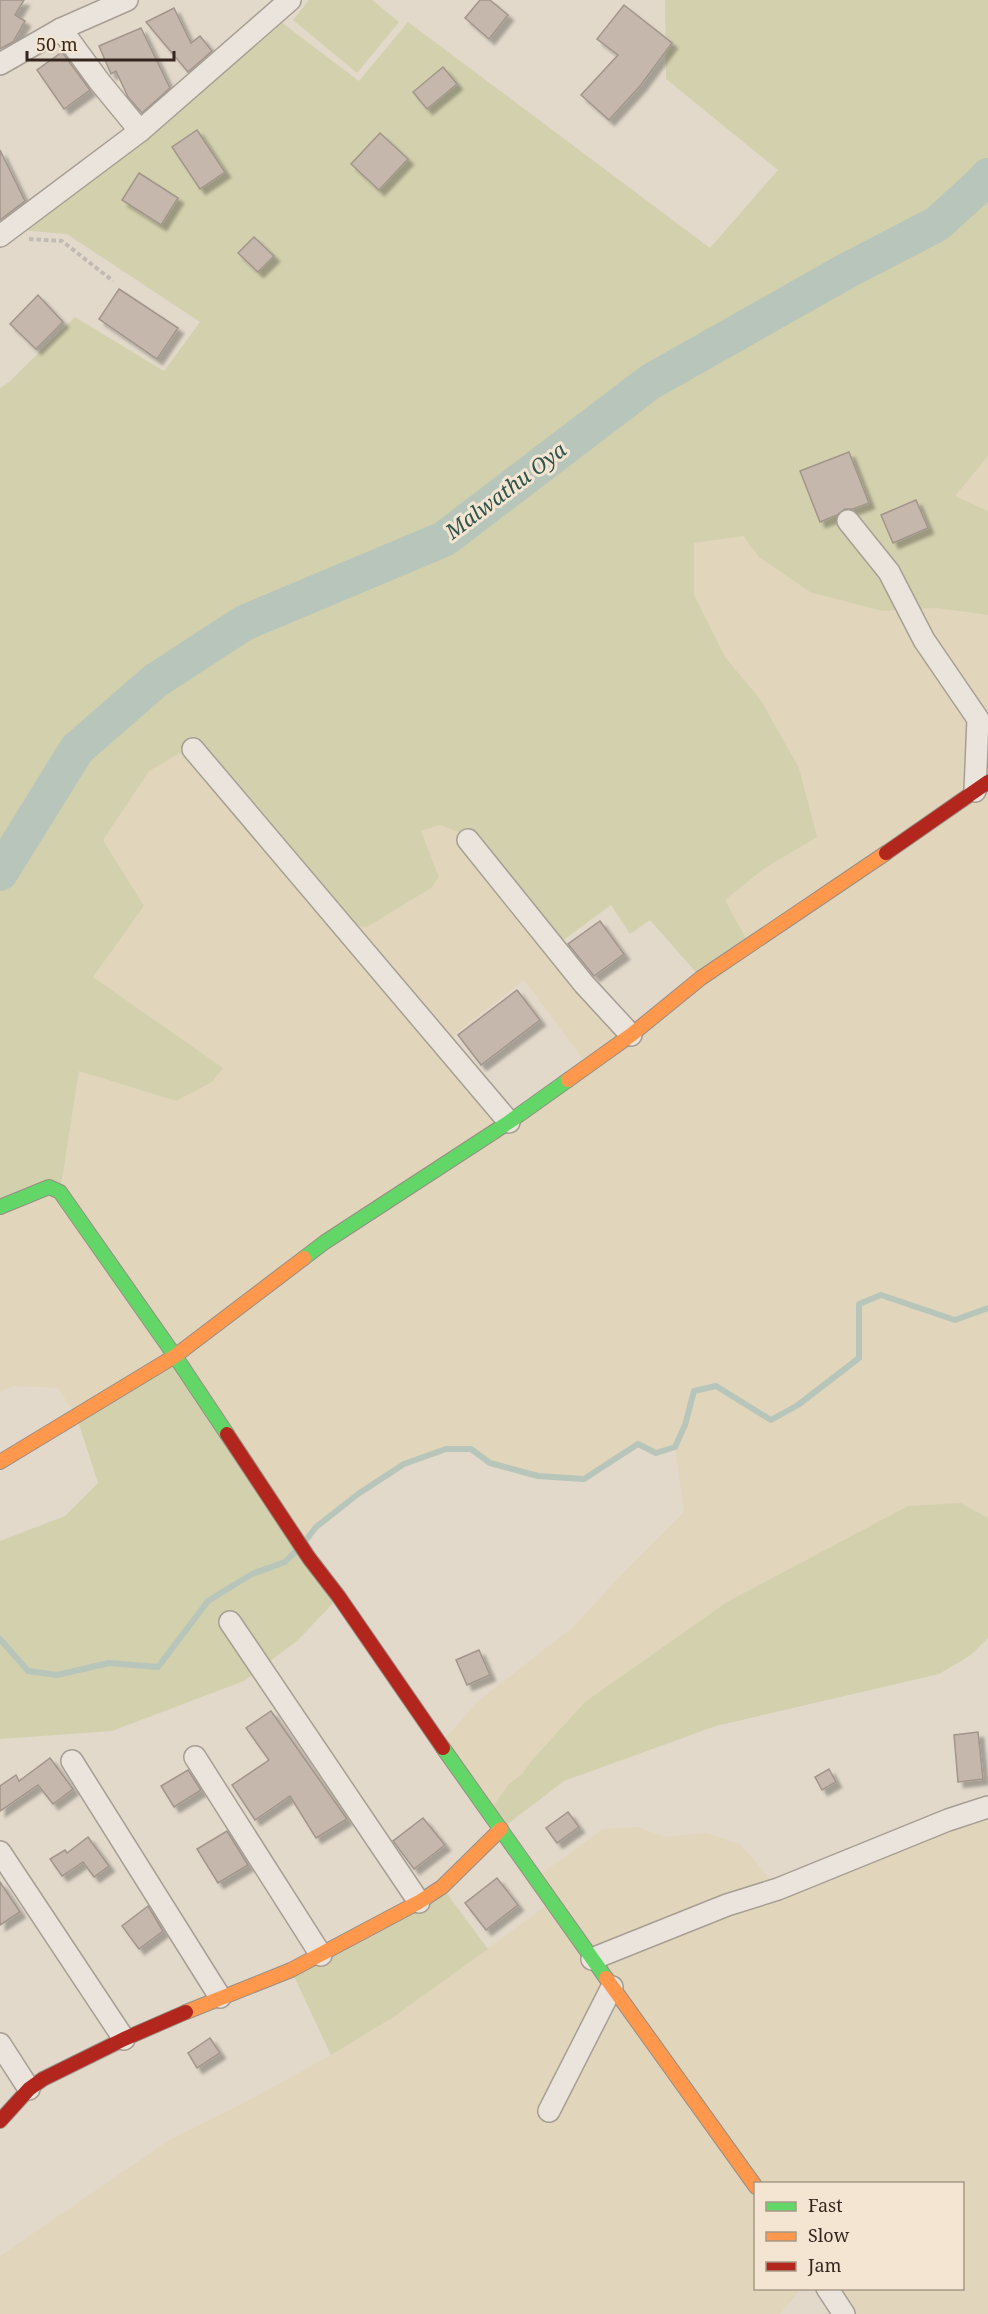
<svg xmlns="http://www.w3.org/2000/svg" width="988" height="2314" viewBox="0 0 988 2314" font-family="'Noto Serif',serif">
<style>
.farmland{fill:#e1d6bc;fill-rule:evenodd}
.green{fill:#d3d0ae}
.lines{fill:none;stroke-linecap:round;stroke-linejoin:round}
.stream{stroke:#b7c5ba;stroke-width:6}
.river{stroke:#b7c5ba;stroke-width:36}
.building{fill:#c5b7ac;stroke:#a2958b;stroke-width:1.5;filter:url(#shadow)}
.street-casing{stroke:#a79e94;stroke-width:24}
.fast-casing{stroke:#968e85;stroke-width:16}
.slow-casing{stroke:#968e85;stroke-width:16}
.jam-casing{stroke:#968e85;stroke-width:16}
.path{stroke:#c2bbb3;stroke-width:4;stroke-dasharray:4.5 3;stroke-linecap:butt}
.street{stroke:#eae4dc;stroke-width:21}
.fast{stroke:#63d668;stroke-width:14}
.slow{stroke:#ff974d;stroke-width:14}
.jam{stroke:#b3261e;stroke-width:14}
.labels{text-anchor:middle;stroke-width:6;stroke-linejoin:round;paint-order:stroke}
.water-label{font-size:21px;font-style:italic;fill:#2e534c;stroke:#f3e5d1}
</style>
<defs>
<filter id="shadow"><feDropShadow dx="5.5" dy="5.5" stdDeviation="1.5" flood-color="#0004"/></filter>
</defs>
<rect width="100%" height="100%" fill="#e2d9cb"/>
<!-- farmland -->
<g class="farmland">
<polygon points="988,456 988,511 955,496"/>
<path d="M743 536 759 557 882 611 936 608 988 615V1518L961 1503 585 1703 533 1759 522 1774 508 1785 489 1812 441 1743 477 1702 572 1628 623 1573 684 1512 675 1447 656 1453 638 1444 584 1479 538 1476 490 1463 471 1449H446L404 1464 358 1494 316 1527 301 1546 76 1415 58 1388 13 1386 0 1392V1207L60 1192 79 1071 176 1101 153 1020 92 977 144 906 103 840 149 770 180 753 214 779 351 926 367 927 431 888 421 831 440 825 469 836 631 1034 748 944 725 900 765 868 760 699 725 657 694 595V542ZM524 980 588 1066 509 1122 449 1044 455 1034Z"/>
<polygon points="988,1807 988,2314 844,2314 827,2289 962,2288 962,2184 756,2184 756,2288 801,2289 780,2314 0,2314 0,2256 169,2140 238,2106 331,2055 392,2018 551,1902 534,1879 603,1829 639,1827 664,1837 706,1833 740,1844 779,1889"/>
</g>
<!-- green -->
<g class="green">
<polygon points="309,0 372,0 399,22 357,73 293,20"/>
<polygon points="665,0 988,0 988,456 955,496 988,511 988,615 936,608 882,611 810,592 759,557 743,536 694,543 694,595 725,657 760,699 799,768 817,837 765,868 725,900 749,944 701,978 650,920 630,934 611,905 558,944 469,836 440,825 421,831 439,877 431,888 367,927 351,926 214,779 180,753 149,771 103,840 144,906 93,977 223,1068 212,1082 176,1101 79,1071 60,1192 0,1207 0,388 9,382 75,317 164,371 200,322 67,234 19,230 281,22 359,81 408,22 710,248 778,170 666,79"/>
<polygon points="175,1356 339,1597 298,1640 244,1681 112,1731 0,1739 0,1541 65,1516 98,1483 76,1415"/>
<polygon points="961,1503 988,1518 988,1638 971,1655 939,1674 716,1726 564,1781 501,1829 489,1812 508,1785 522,1774 533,1759 585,1702 727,1602 908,1506"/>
<polygon points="442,1887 488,1949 392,2018 331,2055 291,1970"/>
</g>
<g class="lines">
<!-- stream -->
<g class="stream">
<polyline points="306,1540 316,1527 358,1494 404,1464 446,1449 471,1449 490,1463 538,1476 584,1479 638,1444 656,1453 675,1447 685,1425 694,1391 716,1386 771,1420 798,1405 859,1358 859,1304 881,1295 955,1320 988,1308"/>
<polyline points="0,1639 28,1671 57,1675 109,1663 158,1667 208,1601 252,1574 285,1562 295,1552"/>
</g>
<!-- river -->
<polyline class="river" points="0,873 77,749 155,681 244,623 444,539 650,382 848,270 937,224 983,182 988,176"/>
</g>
<!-- building -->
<g class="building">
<polygon points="0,0 24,0 15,15 25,21 13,42 0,49"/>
<polygon points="480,0 490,0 508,15 489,39 465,18"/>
<polygon points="624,5 672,43 640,86 609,120 581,95 618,55 597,39"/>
<polygon points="174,8 191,43 200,36 212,51 188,72 146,22"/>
<polygon points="141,28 170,88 142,113 128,97 116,71 111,74 99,46"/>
<polygon points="62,52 90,90 64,109 37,70"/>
<polygon points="443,67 457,84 427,109 413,92"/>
<polygon points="197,130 225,172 200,189 172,147"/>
<polygon points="380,133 408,159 379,190 351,164"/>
<polygon points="0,150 25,201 0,220"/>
<polygon points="139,173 178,198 161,225 122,200"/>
<polygon points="254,237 274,256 258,272 238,253"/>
<polygon points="119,289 178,328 157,359 99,319"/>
<polygon points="38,295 63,322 36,349 10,324"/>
<polygon points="849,452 869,503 853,509 845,509 837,515 820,522 800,471"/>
<polygon points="916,500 928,528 893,543 881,515"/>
<polygon points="600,921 624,954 594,976 568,944"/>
<polygon points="517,990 540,1020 481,1065 458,1035"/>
<polygon points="479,1650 490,1675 467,1685 456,1660"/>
<polygon points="271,1711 347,1819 316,1838 290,1796 255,1820 232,1785 269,1760 246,1728"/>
<polygon points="978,1732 983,1779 958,1782 954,1735"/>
<polygon points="50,1758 73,1789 53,1804 38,1785 0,1811 0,1786 16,1775 19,1781"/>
<polygon points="829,1769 836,1782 822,1790 815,1777"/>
<polygon points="188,1770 201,1790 174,1807 161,1786"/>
<polygon points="568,1812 579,1827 557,1843 546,1828"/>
<polygon points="423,1818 445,1845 414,1869 393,1841"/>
<polygon points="227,1831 248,1865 218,1883 197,1849"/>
<polygon points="88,1837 109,1866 94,1877 83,1862 62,1876 50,1859 65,1850 67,1853"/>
<polygon points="497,1878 518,1905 486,1930 465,1903"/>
<polygon points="0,1882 20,1912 0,1925"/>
<polygon points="148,1906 163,1931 139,1949 122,1926"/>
<polygon points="210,2038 220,2053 197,2068 188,2053"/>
</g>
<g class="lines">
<defs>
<g id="street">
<polyline points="61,29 99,81 140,131"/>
<polyline points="0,64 61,29 127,0"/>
<polyline points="0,236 140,131 290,0"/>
<polyline points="848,521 889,572 924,640 978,719 975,791"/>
<polyline points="193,749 509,1122"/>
<polyline points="468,840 584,984 631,1035"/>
<polyline points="230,1622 419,1902"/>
<polyline points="195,1757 321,1955"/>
<polyline points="72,1761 220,1997"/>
<polyline points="0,1852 124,2039"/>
<polyline points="592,1959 727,1905 778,1889 948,1820 988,1807"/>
<polyline points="0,2044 29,2089"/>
<polyline points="549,2111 612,1987"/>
<polyline points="827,2288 844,2314"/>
</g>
<g id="fast">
<polyline points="0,1207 49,1187 60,1192 175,1356 227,1434"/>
<polyline points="304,1258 325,1242 509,1122 568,1080"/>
<polyline points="443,1748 606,1978"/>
</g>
<g id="slow">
<polyline points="568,1080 631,1035 701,978 886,853"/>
<polyline points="0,1462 175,1356 304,1258"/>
<polyline points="606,1978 756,2187"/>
<polyline points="186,2012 291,1970 419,1902 442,1887 501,1829"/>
</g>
<g id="jam">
<polyline points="886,853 988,782"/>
<polyline points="227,1434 309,1558 339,1597 443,1748"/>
<polyline points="0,2121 29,2089 43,2079 124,2039 186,2012"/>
</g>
</defs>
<!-- street casing -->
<use href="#street" class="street-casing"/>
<!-- fast casing -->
<use href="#fast" class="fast-casing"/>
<!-- slow casing -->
<use href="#slow" class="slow-casing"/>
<!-- jam casing -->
<use href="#jam" class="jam-casing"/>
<!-- path -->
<polyline class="path" points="29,239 62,241 113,281"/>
<!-- street -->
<use href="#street" class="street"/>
<!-- fast -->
<use href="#fast" class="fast"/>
<!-- slow -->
<use href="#slow" class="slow"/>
<!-- jam -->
<use href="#jam" class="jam"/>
</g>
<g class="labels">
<!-- water labels -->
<g class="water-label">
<text transform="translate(506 491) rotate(-37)" y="7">Malwathu Oya</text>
</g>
</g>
<!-- legend -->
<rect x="754" y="2182" width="210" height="108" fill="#f3e5d1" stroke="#a79989" stroke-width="1.5"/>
<rect x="766" y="2202" width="30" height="9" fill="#63d668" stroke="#a79989" stroke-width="1.5"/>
<text x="808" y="2212" font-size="18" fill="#34261e">Fast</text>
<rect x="766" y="2232" width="30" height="9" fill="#ff974d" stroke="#a79989" stroke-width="1.5"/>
<text x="808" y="2242" font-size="18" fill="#34261e">Slow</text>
<rect x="766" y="2262" width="30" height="9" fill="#b3261e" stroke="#a79989" stroke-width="1.5"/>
<text x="808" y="2272" font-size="18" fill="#34261e">Jam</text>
<!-- scale -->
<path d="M27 51v9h147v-9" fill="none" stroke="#34261e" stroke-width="3"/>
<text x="36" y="51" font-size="18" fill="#34261e" stroke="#f3e5d1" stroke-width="4.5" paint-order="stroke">50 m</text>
</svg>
